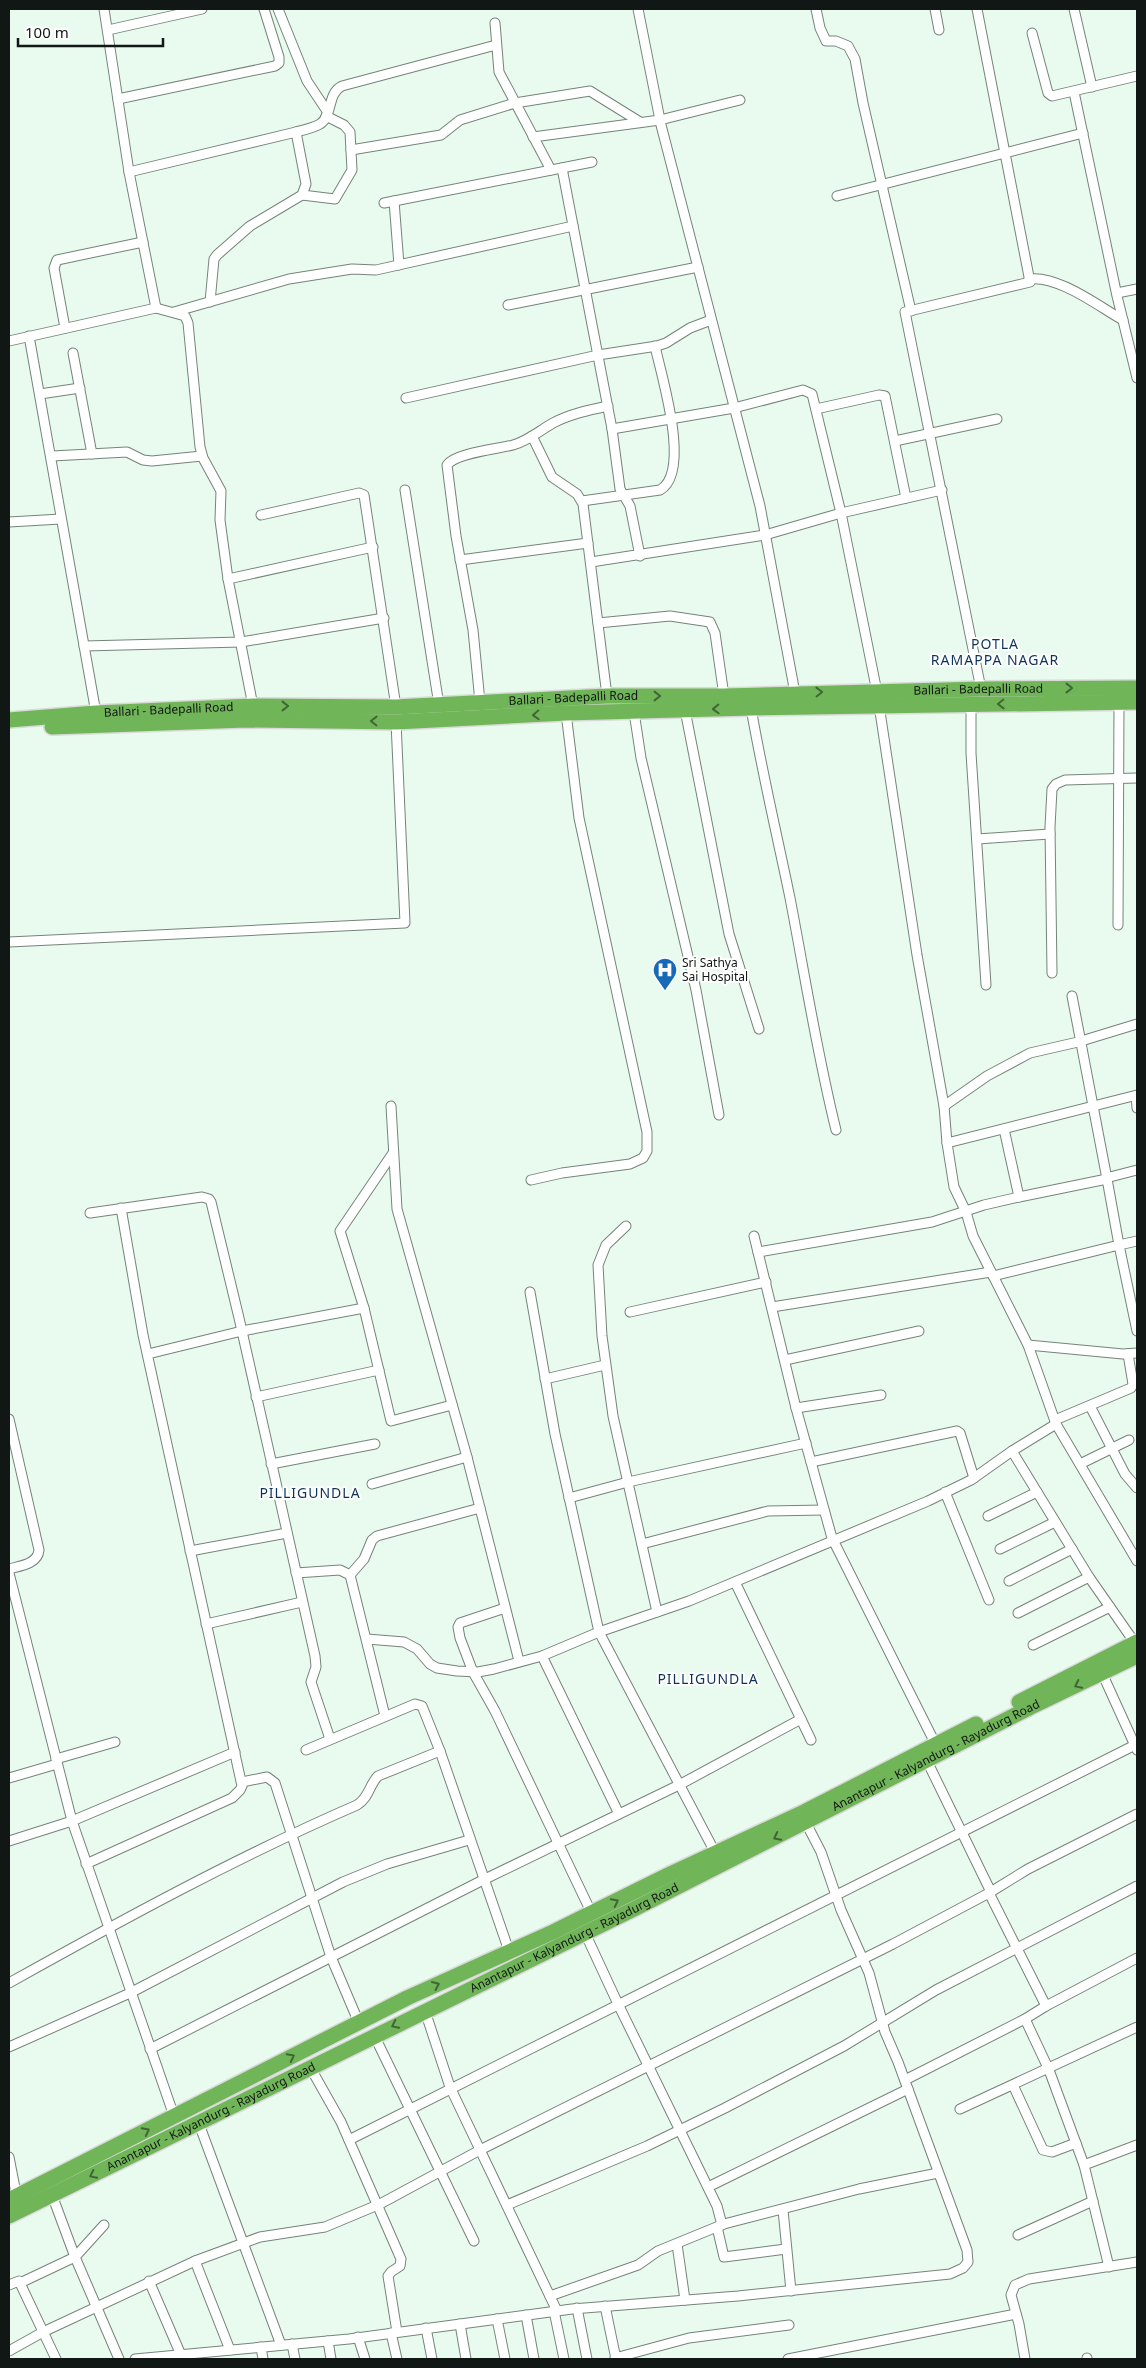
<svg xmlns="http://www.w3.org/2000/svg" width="1146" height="2368" viewBox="0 0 1146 2368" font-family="'Noto Sans',sans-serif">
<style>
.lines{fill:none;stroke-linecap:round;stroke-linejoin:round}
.street-casing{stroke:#75847a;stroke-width:11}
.highway-casing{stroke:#d9dad9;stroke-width:18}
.street{stroke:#fff;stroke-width:9}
.highway{stroke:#71b559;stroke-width:15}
.oneway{stroke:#416636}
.labels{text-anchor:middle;stroke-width:4;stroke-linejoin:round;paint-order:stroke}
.street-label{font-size:12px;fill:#111714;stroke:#fff}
.poi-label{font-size:12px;fill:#111714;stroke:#fff;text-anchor:start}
.neighbourhood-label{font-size:14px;letter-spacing:1px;fill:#0e335a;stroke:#fff}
</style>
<rect width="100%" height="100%" fill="#e9faef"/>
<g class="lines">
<defs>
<g id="street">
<polyline points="104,9 129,172 156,308"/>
<polyline points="278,9 307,81 327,111"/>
<polyline points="638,9 661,125 760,506 795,693"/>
<polyline points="816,9 820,28 826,41 836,41 848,46 855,59 863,103 911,311"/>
<polyline points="935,9 939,30"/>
<polyline points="977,9 1030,282 905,312 981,689"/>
<polyline points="1074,9 1092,87"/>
<polyline points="495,23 499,72 551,170"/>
<polyline points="108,30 202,9"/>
<polyline points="1032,33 1048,93 1052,96 1137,76"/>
<polyline points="1074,92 1117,296 1137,378"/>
<polyline points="118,99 275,66 279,63 279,57 264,9"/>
<polyline points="533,137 660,120 740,100"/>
<polyline points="351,150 441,135 460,120 515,103 590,91 640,122"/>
<polyline points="562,168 612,429 620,489 630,506 640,556"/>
<path d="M129 172 296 132C304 130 313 128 320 124 333 116 327 93 342 86L496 45"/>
<polyline points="302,195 335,199 352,170 350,132 344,125 326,116"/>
<polyline points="837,196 1083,133"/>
<polyline points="394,201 399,265"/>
<polyline points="384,203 592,162"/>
<path d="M1029 279C1058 275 1098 306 1123 320"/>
<polyline points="1117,293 1137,289"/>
<polyline points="210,302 214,259 217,255 250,226 302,195 306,184 296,132"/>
<polyline points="508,305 698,267"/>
<polyline points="174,312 289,279 352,269 376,270 573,226"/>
<polyline points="65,328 54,268 57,260 143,242"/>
<polyline points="29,336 96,713"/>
<polyline points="9,341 156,308 185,316 188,323 200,447 203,458 221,491 220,520 228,579 253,706"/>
<polyline points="73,353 92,454"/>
<polyline points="40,394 80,388"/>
<polyline points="406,398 598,355 657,346 666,343 690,328 711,320"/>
<polyline points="816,409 879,395 885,396 906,498"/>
<polyline points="612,429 734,408 803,390 812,394 841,513 877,692 917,955 944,1106 947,1143 954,1187 966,1212 973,1236 1028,1345 1056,1424 1137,1561"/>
<polyline points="532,436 552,477 577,494 583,504 607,696"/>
<polyline points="895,441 997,419"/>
<polyline points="52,456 127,452 143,460 152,461 202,456"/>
<polyline points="405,490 439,705"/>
<path d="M582 501 660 490C692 472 661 375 655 346"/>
<polyline points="261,515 359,493 364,495 396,707"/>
<polyline points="9,522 61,519"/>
<polyline points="460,560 588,543"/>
<polyline points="591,562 765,535 841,513 942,490"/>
<polyline points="228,579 373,547"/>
<polyline points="598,623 670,616 710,622 715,633 724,696"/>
<polyline points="84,646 241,642 384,618"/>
<path d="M480 702 473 630 456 536 447 465C455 453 498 449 513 445 528 441 539 431 553 423 570 414 589 410 608 406"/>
<polyline points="971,705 971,753 986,985"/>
<path d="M751 708C762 772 777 835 790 898 805 976 817 1054 836 1130"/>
<polyline points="685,710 729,934 759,1029"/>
<polyline points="634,712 641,758 696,990 719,1115"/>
<polyline points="977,839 1050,834"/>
<polyline points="1118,925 1119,703"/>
<polyline points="9,942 405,923 396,722"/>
<polyline points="1052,973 1050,827 1052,789 1056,784 1065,780 1137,778"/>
<polyline points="1072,996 1107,1179"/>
<polyline points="1136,1096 1137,1108"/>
<polyline points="391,1106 397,1209 467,1457 519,1661"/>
<polyline points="944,1106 987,1076 1030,1053 1078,1042 1137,1024"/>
<polyline points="947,1143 1137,1095"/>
<polyline points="393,1153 340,1231 364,1308 391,1421 452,1405"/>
<polyline points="1106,1178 1137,1170"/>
<polyline points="531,1180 562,1173 630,1164 643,1158 647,1151 647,1132 579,818 566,713"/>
<polyline points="90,1213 202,1197 209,1199 211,1202 239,1318 315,1656 316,1667 311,1682 330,1739"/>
<polyline points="626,1226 606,1245 598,1265 602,1336 613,1416 657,1612"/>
<polyline points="754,1236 796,1408 832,1538 936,1745"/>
<polyline points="1137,1241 1119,1245 1137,1331"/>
<polyline points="758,1252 932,1222 984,1205 1019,1197 1004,1129"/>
<polyline points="993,1276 1119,1245 1107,1179 1019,1197"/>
<polyline points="530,1292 555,1434 599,1632 717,1856"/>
<polyline points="772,1307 991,1272"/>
<polyline points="630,1312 766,1282"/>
<polyline points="1028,1345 1123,1354 1137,1353"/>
<polyline points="148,1354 242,1331 364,1308"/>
<polyline points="785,1360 919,1331"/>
<polyline points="545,1379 605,1365"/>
<polyline points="256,1397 379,1370"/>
<polyline points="1090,1406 1125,1474 1137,1488"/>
<polyline points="796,1408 881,1395"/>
<path d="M9 1419 39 1550C38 1564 20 1566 9 1569"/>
<polyline points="1055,1420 1131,1388 1133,1384 1128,1354"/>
<polyline points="1056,1424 1012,1451 1089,1577 1135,1643"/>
<polyline points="811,1462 957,1431 960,1433 974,1478"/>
<polyline points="271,1464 375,1444"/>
<polyline points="1080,1464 1129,1440"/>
<polyline points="372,1484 467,1457"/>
<polyline points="945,1492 989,1600"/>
<polyline points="569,1498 628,1482 806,1443"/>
<polyline points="988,1516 1037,1492"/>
<polyline points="642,1544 768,1511 824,1510"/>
<polyline points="1000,1549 1055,1522"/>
<polyline points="190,1551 287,1533"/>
<polyline points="9,1573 72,1821 174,2116"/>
<polyline points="296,1573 340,1570 350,1575 385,1716"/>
<polyline points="350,1575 364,1559 372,1540 377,1536 480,1508"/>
<polyline points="1009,1581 1072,1549"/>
<polyline points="735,1582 811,1740"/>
<polyline points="505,1608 460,1623 458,1627 460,1638 473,1672 495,1711 592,1914"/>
<polyline points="1018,1613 1089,1577"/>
<polyline points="206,1624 302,1602"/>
<polyline points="367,1639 404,1642 417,1649 430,1664 437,1668 457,1671 478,1672 494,1669 542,1656 599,1632 689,1601 928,1501 971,1480 1012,1451"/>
<polyline points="1033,1645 1110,1607"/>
<polyline points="542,1656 619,1814"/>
<polyline points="1102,1673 1137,1750"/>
<polyline points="306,1750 415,1704 422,1706 440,1751 509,1951"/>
<polyline points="56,1759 115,1742"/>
<polyline points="927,1761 991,1892"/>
<polyline points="9,1778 57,1764"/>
<polyline points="242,1782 267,1777 275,1783 331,1957 359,2023"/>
<polyline points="9,1841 72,1821 235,1752"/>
<polyline points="86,1864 232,1798 240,1790 242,1786 143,1335 121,1208"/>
<polyline points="585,1933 618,2004 717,2206 722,2225"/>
<path d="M9 1983C122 1920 237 1857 357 1805 369 1798 369 1785 378 1776L440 1751"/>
<polyline points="1046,2006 1137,1958"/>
<polyline points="425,2011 450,2087 557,2311"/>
<polyline points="374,2035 474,2241"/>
<polyline points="9,2047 130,1993 343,1882 387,1864 469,1840"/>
<polyline points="150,2049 483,1880 679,1785 801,1719"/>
<polyline points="310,2067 341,2122 401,2259 400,2266 391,2272 388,2276 397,2332"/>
<polyline points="905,2080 1025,2019"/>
<polyline points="1013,2085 1043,2150 1052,2152 1076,2143"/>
<polyline points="960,2109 1137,2027"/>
<polyline points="199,2124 281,2345"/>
<polyline points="349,2140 1137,1744"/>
<polyline points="9,2157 17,2198"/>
<polyline points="1084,2165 1049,2070 1025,2019 1046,2006 989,1893 1028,1869 1137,1814"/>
<polyline points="708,2187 908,2089"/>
<polyline points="52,2195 75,2257 119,2359"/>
<polyline points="507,2205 647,2146 725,2108 844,2046 936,1990 1137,1886"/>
<polyline points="783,2210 791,2291"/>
<polyline points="717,2227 724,2257 786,2249"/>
<polyline points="1018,2235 1093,2201"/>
<polyline points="677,2244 685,2300"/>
<polyline points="195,2261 260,2237 325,2227 380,2204 480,2150 893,1944 989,1893"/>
<polyline points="1109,2267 1084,2165 1137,2145"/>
<polyline points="149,2281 181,2355"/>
<polyline points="20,2283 75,2257 104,2225"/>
<polyline points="9,2285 19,2281 56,2359"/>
<polyline points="550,2296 638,2265 658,2251 724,2224 859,2189 938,2173"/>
<polyline points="605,2306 616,2359"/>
<polyline points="577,2308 587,2359"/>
<polyline points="554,2311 564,2359"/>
<polyline points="526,2315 534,2359"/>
<polyline points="497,2319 505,2359"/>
<polyline points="460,2324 466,2359"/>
<polyline points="426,2328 432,2359"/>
<polyline points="391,2333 397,2359"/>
<polyline points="358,2337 365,2359"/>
<polyline points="328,2341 331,2359"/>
<polyline points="292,2344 295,2359"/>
<polyline points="261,2347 263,2359"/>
<polyline points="9,2351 43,2332 195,2261 230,2350"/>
<polyline points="615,2358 689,2338 789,2325"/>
<polyline points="1087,2358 1087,2359"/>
<polyline points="135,2359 349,2339 572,2309 738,2296 950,2274 963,2268 968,2262 967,2250 898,2062 885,2032 869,1973 841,1910 821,1852 806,1823"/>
<polyline points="788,2359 1016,2314"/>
<polyline points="1025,2359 1019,2324 1011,2295 1015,2285 1029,2279 1137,2262"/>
</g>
<g id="highway">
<path id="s1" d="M9 720 96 713 253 706 396 707 607 696H724L981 689 1137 688"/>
<polyline points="52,727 246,720 396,722 566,713 751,708 1137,702"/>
<polyline points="1019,1702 1137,1642"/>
<polyline points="9,2200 407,1998 553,1932 668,1875 804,1812 976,1724"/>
<path id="s2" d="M9 2216 634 1909 1031 1707 1137 1656"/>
</g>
</defs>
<!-- street casing -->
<use href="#street" class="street-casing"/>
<!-- highway casing -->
<use href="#highway" class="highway-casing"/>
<!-- street -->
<use href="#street" class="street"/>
<!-- highway -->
<use href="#highway" class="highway"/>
</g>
<!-- one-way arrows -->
<defs><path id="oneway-chevron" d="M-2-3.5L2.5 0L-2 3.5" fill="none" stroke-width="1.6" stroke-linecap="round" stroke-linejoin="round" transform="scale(1.25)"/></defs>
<g class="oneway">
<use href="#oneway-chevron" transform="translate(1069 688)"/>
<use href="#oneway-chevron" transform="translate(819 692) rotate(-1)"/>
<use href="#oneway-chevron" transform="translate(657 696)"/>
<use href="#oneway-chevron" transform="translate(1001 704) rotate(179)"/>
<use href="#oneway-chevron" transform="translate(285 706)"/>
<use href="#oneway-chevron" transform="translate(716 709) rotate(178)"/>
<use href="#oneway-chevron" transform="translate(536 715) rotate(177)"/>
<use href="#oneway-chevron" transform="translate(374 721) rotate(-179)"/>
<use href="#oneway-chevron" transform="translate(1078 1685) rotate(154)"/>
<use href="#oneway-chevron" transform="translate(777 1837) rotate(153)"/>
<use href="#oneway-chevron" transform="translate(615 1902) rotate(-27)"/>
<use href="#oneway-chevron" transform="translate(436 1985) rotate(-25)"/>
<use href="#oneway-chevron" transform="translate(395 2025) rotate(154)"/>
<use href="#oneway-chevron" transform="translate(291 2057) rotate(-27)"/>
<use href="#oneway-chevron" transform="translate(146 2131) rotate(-27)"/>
<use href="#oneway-chevron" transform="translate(93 2175) rotate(154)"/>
</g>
<!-- icons -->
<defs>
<symbol id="hospital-pin" viewBox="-11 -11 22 30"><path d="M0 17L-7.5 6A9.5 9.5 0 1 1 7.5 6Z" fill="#166ab8" stroke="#fff"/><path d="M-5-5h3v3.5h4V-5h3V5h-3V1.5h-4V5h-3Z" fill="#fff"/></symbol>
</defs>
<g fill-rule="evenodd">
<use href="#hospital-pin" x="651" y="956" width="28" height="38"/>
</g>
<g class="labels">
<!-- street labels -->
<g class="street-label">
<text dy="4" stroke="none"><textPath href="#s1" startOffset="970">Ballari - Badepalli Road</textPath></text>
<text dy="4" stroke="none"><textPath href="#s1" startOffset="565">Ballari - Badepalli Road</textPath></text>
<text dy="4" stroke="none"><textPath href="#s1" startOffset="160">Ballari - Badepalli Road</textPath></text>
<text dy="4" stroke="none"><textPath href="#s2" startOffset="1035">Anantapur - Kalyandurg - Rayadurg Road</textPath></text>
<text dy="4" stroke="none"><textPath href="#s2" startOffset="630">Anantapur - Kalyandurg - Rayadurg Road</textPath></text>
<text dy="4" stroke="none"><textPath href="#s2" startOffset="225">Anantapur - Kalyandurg - Rayadurg Road</textPath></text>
</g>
<!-- poi labels -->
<g class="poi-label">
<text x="682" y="967">Sri Sathya<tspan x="682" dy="14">Sai Hospital</tspan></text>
</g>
<!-- neighbourhood labels -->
<g class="neighbourhood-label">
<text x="995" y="649">POTLA<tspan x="995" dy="16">RAMAPPA NAGAR</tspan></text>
<text x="310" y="1498">PILLIGUNDLA</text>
<text x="708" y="1684">PILLIGUNDLA</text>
</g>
</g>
<!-- border -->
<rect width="1146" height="2368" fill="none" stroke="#111714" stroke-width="20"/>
<!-- scale -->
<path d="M18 38v8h145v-8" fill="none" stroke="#111714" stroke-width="2.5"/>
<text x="25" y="38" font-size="15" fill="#111714" stroke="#ffffff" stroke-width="4" paint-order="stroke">100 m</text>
</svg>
